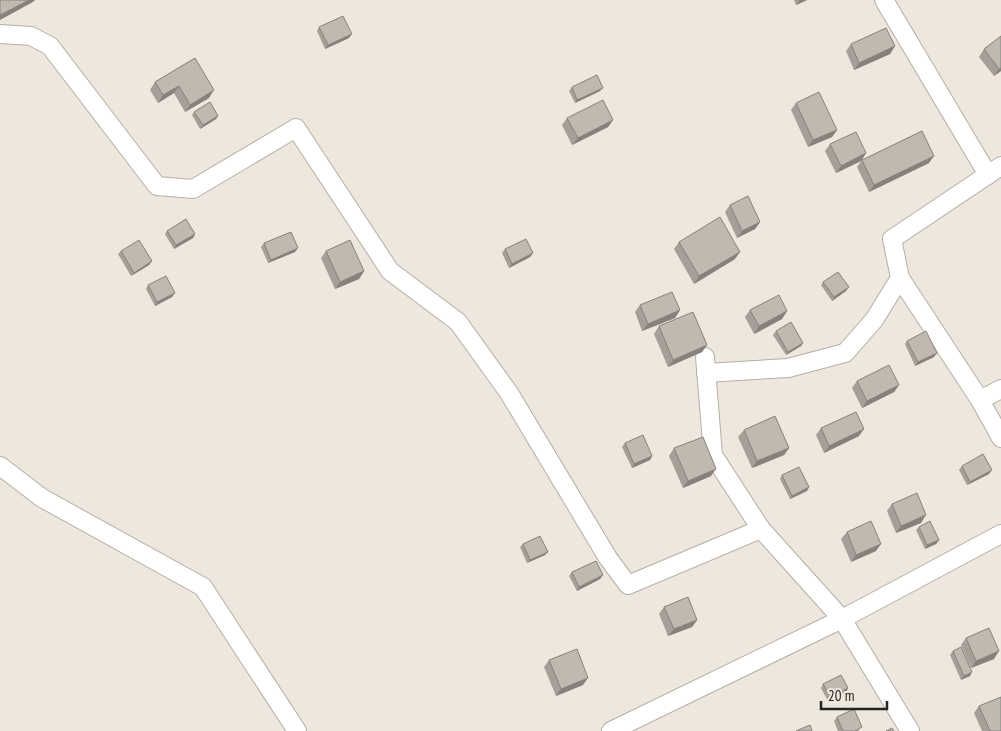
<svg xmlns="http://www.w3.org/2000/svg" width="1001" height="731" viewBox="0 0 1001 731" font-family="'PT Sans Narrow',sans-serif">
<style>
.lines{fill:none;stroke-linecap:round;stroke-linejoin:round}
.minor-casing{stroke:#b4aea4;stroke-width:20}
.minor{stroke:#fff;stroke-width:18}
.wall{fill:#a59f97}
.shaded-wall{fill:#86827b}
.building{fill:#c0b9b0;stroke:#86827b}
</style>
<rect width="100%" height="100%" fill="#eee7dd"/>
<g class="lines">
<defs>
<g id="minor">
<polyline points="884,0 988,175"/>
<polyline points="0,34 31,36 50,46 157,186 193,189 296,128 390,271 458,322 509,393 608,558 628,585 761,529"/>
<polyline points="1001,166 892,239 900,278 980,400 1001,438"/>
<polyline points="705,357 713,455 761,529 842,619 910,731"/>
<polyline points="706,373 788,368 845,353 874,320 900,278"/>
<polyline points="980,400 1001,389"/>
<polyline points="0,466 42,498 203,587 297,731"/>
<polyline points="611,731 842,619 1001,534"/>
</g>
</defs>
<!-- minor casing -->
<use href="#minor" class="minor-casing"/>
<!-- minor -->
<use href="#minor" class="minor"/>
</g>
<!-- wall -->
<g class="wall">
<polygon points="794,0 807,0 796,5"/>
<polygon points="319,27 349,38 325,49 317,31"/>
<polygon points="1001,36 1001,71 994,76 979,57 984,49"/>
<polygon points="851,44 895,46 890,54 854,70 846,51"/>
<polygon points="195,58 209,98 185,112 174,93 158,103 150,90 155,82"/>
<polygon points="572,87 600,91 575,103 569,91"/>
<polygon points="796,103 837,130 832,137 808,147 791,110"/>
<polygon points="194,112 218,116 216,119 200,129 192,115"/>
<polygon points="567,118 613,120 608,127 572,145 562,125"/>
<polygon points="830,144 866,153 861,161 836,173 825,151"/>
<polygon points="862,160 929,163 869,192 857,167"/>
<polygon points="730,205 760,222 755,229 737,238 725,212"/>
<polygon points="167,231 195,234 193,238 174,249 165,234"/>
<polygon points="679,242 735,259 694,284 674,249"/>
<polygon points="264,243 295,252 268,263 261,247"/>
<polygon points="505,249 533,253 530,257 509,268 502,253"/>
<polygon points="121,251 152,261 149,265 131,276 118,254"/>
<polygon points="326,251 364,271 359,279 335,289 321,258"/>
<polygon points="823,282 846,291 832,301 821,285"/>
<polygon points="148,285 172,297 155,306 146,289"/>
<polygon points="640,305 680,310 675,318 642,331 635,312"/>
<polygon points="750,310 787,311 782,319 754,334 745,317"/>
<polygon points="659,326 707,345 702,352 668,367 654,334"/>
<polygon points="776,331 803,343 801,346 786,355 773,335"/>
<polygon points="907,341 934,357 915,366 905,344"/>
<polygon points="857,381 899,385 894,392 862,408 852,388"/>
<polygon points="821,428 859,436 824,453 816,435"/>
<polygon points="744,430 789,448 784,455 752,468 738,437"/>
<polygon points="625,443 652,456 650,460 632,468 622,447"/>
<polygon points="674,448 711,476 683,488 669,456"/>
<polygon points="962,466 989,474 967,485 959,470"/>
<polygon points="782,475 809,487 807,491 790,499 780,479"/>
<polygon points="892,504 921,523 896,533 887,511"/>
<polygon points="919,527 939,540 936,544 925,549 916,530"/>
<polygon points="847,532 876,551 851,562 841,539"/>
<polygon points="523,544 545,555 527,563 520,547"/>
<polygon points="572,572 603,575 600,579 577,591 569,576"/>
<polygon points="664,607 697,620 692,627 668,636 659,614"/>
<polygon points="966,638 994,659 971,668 961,645"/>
<polygon points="953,651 970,676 961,680 950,655"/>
<polygon points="549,660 583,685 556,696 544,667"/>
<polygon points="823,684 848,688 846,692 828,701 821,688"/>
<polygon points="979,706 1001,731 982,731 974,713"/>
<polygon points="837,717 860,731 838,731 834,721"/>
</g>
<!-- shaded-wall -->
<g class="shaded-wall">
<polygon points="29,0 35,0 33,2 0,20 0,15"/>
<polygon points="800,0 807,0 796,5"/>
<polygon points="352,34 349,38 325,49 328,45"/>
<polygon points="895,46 890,54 854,70 859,63"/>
<polygon points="1001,68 1001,71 994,76 999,69"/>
<polygon points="179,86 174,93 158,103 163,95"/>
<polygon points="603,88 600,91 575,103 577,100"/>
<polygon points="214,90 209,98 185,112 190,105"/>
<polygon points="218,116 216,119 200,129 203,125"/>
<polygon points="613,120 608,127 572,145 578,138"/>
<polygon points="837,130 832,137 808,147 813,140"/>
<polygon points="866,153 861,161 836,173 841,166"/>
<polygon points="934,156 929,163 869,192 874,185"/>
<polygon points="760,222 755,229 737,238 742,231"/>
<polygon points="195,234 193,238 174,249 176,245"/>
<polygon points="298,248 295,252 268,263 271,260"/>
<polygon points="740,252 735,259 694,284 699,276"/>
<polygon points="533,253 530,257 509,268 512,264"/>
<polygon points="152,261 149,265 131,276 134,273"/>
<polygon points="364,271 359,279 335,289 340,282"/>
<polygon points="849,287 846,291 832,301 834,297"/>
<polygon points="175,293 172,297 155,306 157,302"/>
<polygon points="680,310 675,318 642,331 648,324"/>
<polygon points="787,311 782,319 754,334 759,326"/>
<polygon points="803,343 801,346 786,355 788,352"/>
<polygon points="707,345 702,352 668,367 673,360"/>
<polygon points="937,353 934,357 915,366 918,362"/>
<polygon points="899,385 894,392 862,408 867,401"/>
<polygon points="864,429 859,436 824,453 829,446"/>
<polygon points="789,448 784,455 752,468 757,461"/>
<polygon points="652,456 650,460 632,468 634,464"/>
<polygon points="716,469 711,476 683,488 688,481"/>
<polygon points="992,470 989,474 967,485 970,482"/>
<polygon points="809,487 807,491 790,499 792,496"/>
<polygon points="926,515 921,523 896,533 901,526"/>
<polygon points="939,540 936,544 925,549 927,545"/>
<polygon points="881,544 876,551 851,562 856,555"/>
<polygon points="548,552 545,555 527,563 530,560"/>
<polygon points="603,575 600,579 577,591 579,587"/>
<polygon points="697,620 692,627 668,636 674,629"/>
<polygon points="999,651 994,659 971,668 976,661"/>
<polygon points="972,672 970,676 961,680 964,676"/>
<polygon points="588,678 583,685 556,696 561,689"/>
<polygon points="848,688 846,692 828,701 831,697"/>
</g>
<!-- building -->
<g class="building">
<polygon points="0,0 29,0 0,15"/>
<polygon points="343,16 352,34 328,45 319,27"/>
<polygon points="886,28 895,46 859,63 851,44"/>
<polygon points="1001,36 1001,68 999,69 984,49"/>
<polygon points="195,58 214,90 190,105 179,86 163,95 155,82"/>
<polygon points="597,75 603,88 577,100 572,87"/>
<polygon points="819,92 837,130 813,140 796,103"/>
<polygon points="603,100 613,120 578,138 567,118"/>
<polygon points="210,102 218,116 203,125 194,112"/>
<polygon points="922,131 934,156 874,185 862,160"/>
<polygon points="856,132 866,153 841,166 830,144"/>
<polygon points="748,196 760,222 742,231 730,205"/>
<polygon points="720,217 740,252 699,276 679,242"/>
<polygon points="186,219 195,234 176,245 167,231"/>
<polygon points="291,232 298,248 271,260 264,243"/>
<polygon points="526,239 533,253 512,264 505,249"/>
<polygon points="139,240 152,261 134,273 121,251"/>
<polygon points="350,240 364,271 340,282 326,251"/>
<polygon points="838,272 849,287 834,297 823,282"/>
<polygon points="166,276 175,293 157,302 148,285"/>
<polygon points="672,292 680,310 648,324 640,305"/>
<polygon points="779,295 787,311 759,326 750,310"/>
<polygon points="693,312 707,345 673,360 659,326"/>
<polygon points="791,322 803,343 788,352 776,331"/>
<polygon points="926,331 937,353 918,362 907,341"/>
<polygon points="889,365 899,385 867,401 857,381"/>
<polygon points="856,412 864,429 829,446 821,428"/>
<polygon points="775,416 789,448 757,461 744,430"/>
<polygon points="643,435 652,456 634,464 625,443"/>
<polygon points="703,437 716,469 688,481 674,448"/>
<polygon points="983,454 992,470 970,482 962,466"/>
<polygon points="799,467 809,487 792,496 782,475"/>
<polygon points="917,493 926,515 901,526 892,504"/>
<polygon points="871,521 881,544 856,555 847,532"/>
<polygon points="930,521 939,540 927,545 919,527"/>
<polygon points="540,536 548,552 530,560 523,544"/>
<polygon points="596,561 603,575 579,587 572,572"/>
<polygon points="688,597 697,620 674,629 664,607"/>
<polygon points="989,628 999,651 976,661 966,638"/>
<polygon points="961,647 972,672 964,676 953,651"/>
<polygon points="577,649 588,678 561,689 549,660"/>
<polygon points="841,675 848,688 831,697 823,684"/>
<polygon points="1001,697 1001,731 990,731 979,706"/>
<polygon points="854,709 862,727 855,731 843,731 837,717"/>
<polygon points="810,725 812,731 796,731"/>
<polygon points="892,728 894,731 886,731"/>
</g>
<!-- scale -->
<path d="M821 701v8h66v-8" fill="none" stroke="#262420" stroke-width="2.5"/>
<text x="828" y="701" font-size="15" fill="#262420" stroke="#eee7dd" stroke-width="4" paint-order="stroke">20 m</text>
</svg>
